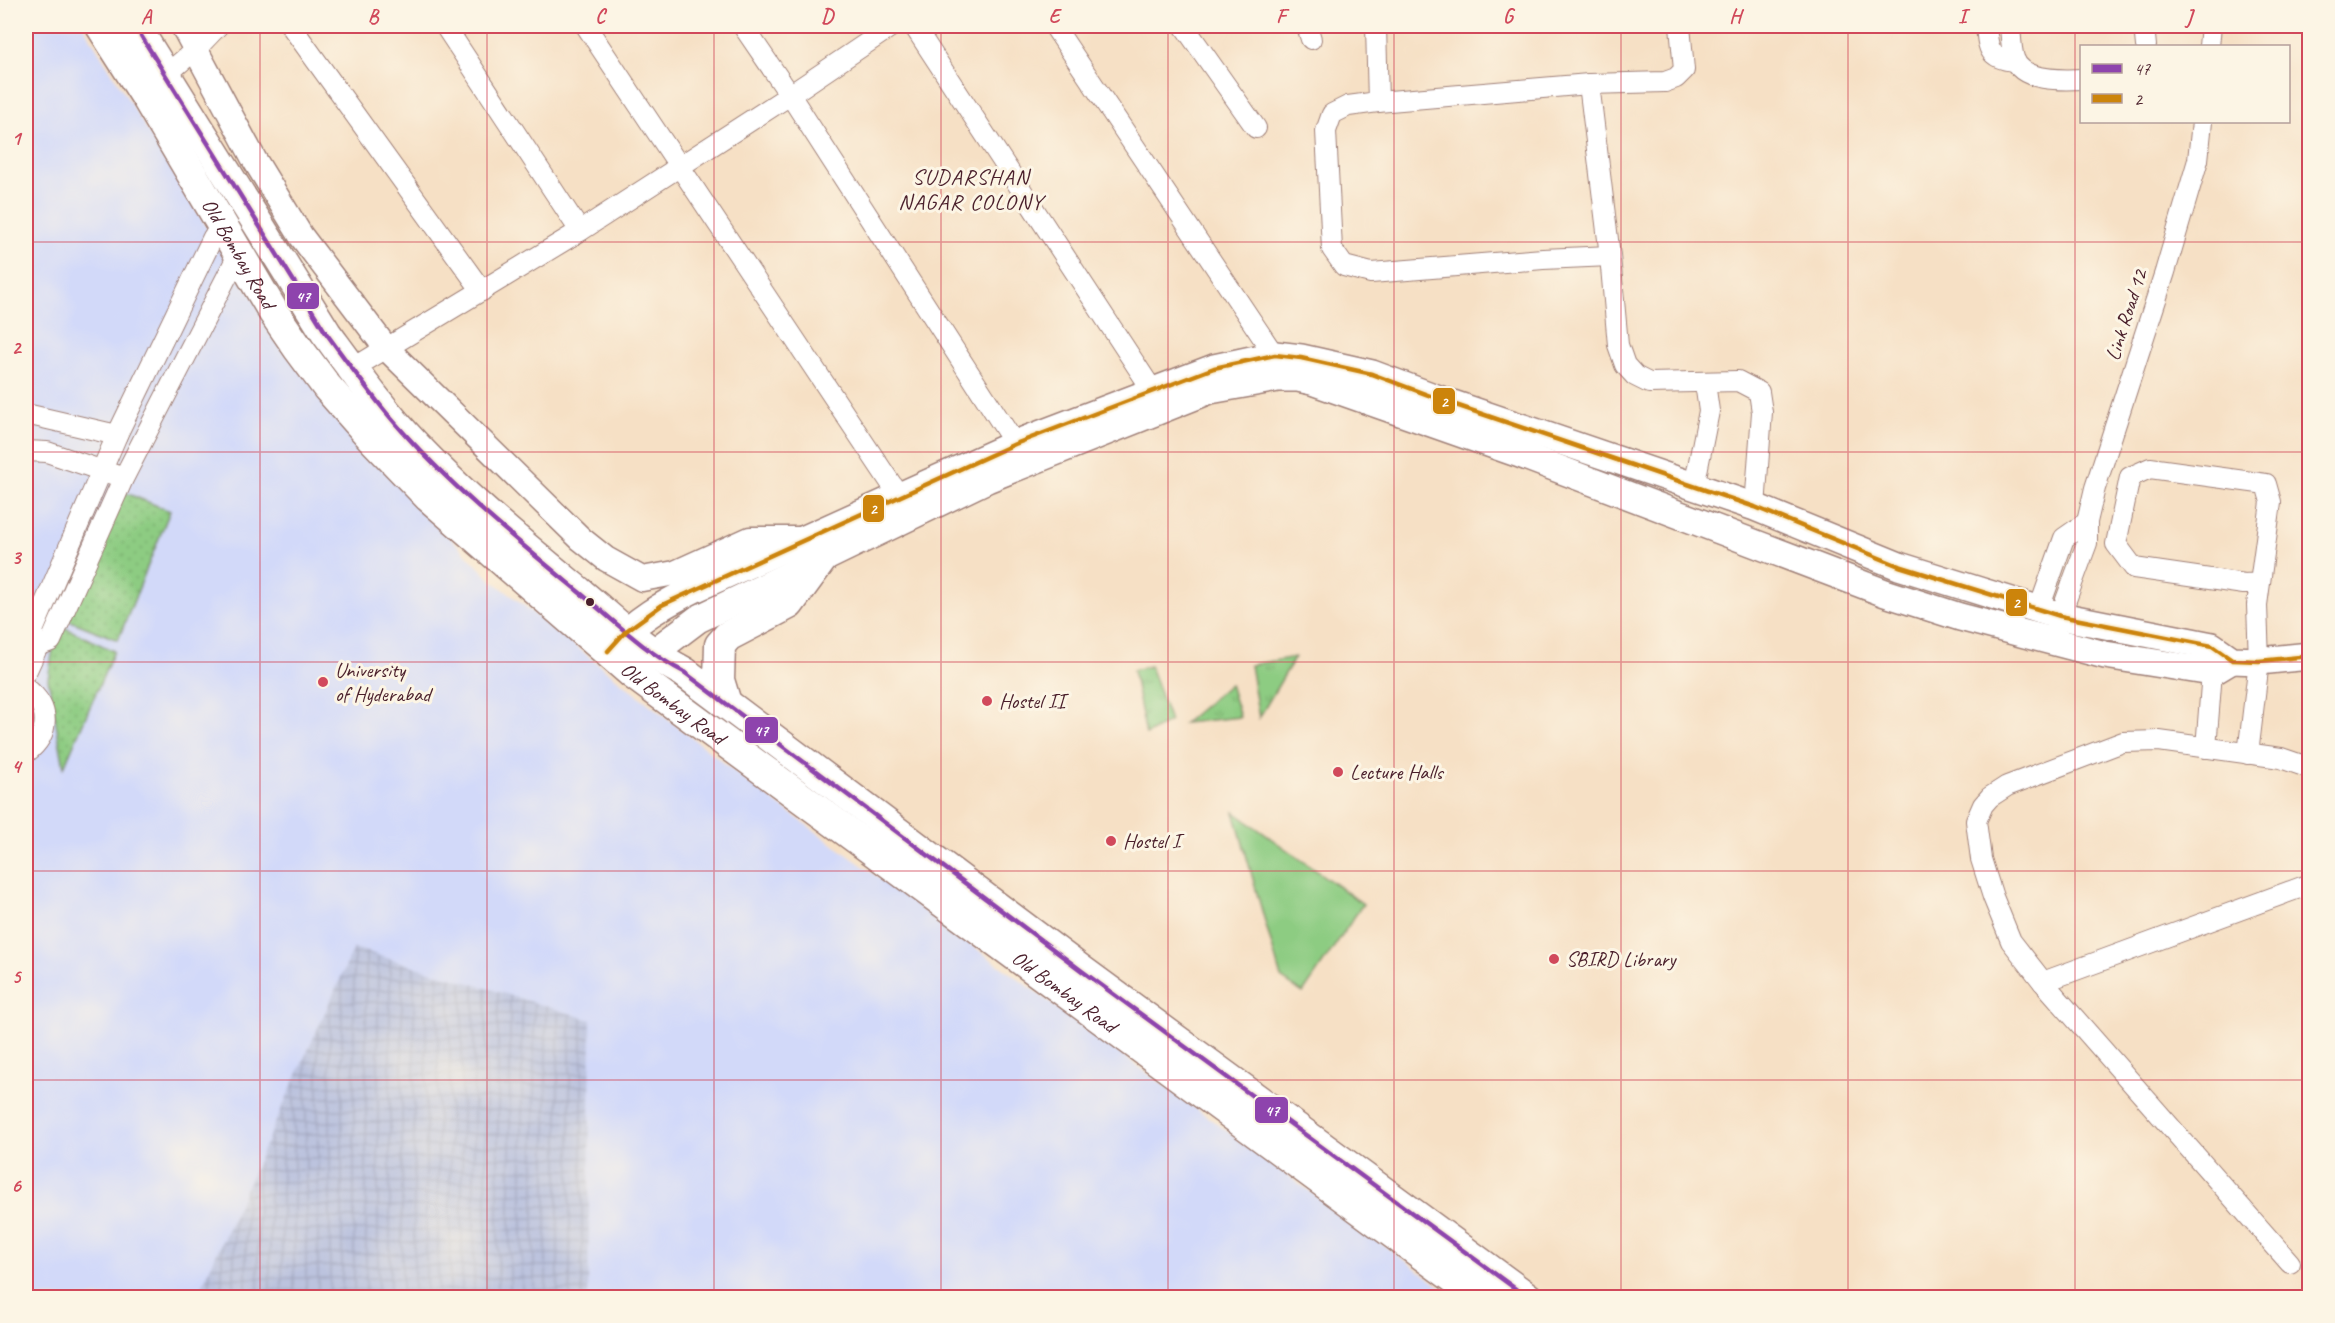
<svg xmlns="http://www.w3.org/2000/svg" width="2335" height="1323" viewBox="0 0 2335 1323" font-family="Caveat,sans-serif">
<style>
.built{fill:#d2d9f9}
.industrial{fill:url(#industrial-grid)}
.grass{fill:url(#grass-tufts);stroke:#6c7656;stroke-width:1.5}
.park{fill:url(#park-dots);stroke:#6c7656;stroke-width:1.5}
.garden{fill:#8dcc82;stroke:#6c7656;stroke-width:1.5}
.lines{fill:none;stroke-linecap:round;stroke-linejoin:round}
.minor-casing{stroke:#a08078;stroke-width:22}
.tertiary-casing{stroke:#a08078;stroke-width:27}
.secondary-casing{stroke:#a08078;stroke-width:30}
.primary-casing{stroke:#a08078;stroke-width:33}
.minor{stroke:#fff;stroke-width:20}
.tertiary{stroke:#fff;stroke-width:24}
.secondary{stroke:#fff;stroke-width:27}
.primary{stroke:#fff;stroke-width:30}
.bus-1-casing{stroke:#fcf5e5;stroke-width:9}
.bus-2-casing{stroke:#fcf5e5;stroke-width:9}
.bus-1{stroke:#8e44ad;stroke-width:4.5}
.bus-2{stroke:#cc840b;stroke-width:4.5}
.grid{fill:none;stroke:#d1495b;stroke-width:1.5;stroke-opacity:0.55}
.bus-dot{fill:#4a1f2b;stroke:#fcf5e5;stroke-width:2}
.poi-dot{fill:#d1495b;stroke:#fcf5e5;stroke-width:2}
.labels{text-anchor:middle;stroke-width:6;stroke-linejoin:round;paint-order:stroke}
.street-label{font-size:21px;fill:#4a1f2b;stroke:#fcf5e5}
.poi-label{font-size:21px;fill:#4a1f2b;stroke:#fcf5e5;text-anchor:start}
.neighbourhood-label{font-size:22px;letter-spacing:1.5px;fill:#4a1f2b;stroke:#fcf5e5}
.line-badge{stroke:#fcf5e5;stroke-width:2}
.badge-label{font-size:16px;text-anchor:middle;font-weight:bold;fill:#fff}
.neatline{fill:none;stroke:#d1495b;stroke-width:2}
.grid-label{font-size:20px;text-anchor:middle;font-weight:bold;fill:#d1495b}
</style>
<defs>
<pattern id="industrial-grid" width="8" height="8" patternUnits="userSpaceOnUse" patternTransform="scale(1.5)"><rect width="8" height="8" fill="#bcc3de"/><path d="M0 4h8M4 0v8" fill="none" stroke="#a3a7bf"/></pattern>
<pattern id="grass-tufts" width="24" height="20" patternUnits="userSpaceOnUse" patternTransform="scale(1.5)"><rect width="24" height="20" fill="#8dcc82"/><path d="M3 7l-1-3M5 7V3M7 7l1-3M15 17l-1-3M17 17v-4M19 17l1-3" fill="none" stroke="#7baf70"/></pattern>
<pattern id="park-dots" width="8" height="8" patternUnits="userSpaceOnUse" patternTransform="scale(1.5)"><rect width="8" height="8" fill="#8dcc82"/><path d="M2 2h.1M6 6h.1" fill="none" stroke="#7baf70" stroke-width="1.8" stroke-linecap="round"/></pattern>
</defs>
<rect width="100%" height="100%" fill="#fcf5e5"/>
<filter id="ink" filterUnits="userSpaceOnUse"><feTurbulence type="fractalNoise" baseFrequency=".0167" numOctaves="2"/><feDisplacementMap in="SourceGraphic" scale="12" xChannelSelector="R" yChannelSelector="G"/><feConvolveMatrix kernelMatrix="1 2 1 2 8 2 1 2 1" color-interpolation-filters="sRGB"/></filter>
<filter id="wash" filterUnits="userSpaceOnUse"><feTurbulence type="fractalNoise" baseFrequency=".008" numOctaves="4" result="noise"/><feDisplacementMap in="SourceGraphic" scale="24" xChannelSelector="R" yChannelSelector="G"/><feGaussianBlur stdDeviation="1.35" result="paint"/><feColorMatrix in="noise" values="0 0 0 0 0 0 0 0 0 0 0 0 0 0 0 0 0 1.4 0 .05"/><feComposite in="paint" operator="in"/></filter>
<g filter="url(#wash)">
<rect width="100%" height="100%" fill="#f6e0c5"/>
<!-- built -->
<polygon class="built" points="26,26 83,26 232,268 369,452 489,578 753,786 1455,1297 26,1297"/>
<!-- industrial -->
<polygon class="industrial" points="354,948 591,1020 588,1297 197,1297"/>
<!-- grass -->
<g class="grass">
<polygon points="1295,657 1259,718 1250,665"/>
<polygon points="1150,666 1170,721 1146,735 1133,670"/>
<polygon points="1230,684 1240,717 1184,723"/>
</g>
<!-- park -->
<g class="park">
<polygon points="116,489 170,511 118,640 63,618"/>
<polygon points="57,624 114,651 64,767 48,679"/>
</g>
<!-- garden -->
<polygon class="garden" points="1234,812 1363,904 1303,993 1281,978"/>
</g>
<g filter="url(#ink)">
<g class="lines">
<defs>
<g id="minor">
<polyline points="291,26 482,291"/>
<polyline points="445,26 580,231"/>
<polyline points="586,26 900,497"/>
<polyline points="743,26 790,95 1015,444"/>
<polyline points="914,26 1153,391"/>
<polyline points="1054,26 1281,365"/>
<polyline points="1184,26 1256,128"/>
<polyline points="1307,26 1311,39"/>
<polyline points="1376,26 1378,102 1348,106 1332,114 1326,131 1332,249 1344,266 1371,273 1543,259 1610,256"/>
<polyline points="1680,26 1684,70 1676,78 1665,82 1589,84 1610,256 1618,345 1625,365 1635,376 1649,383 1738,381 1759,392 1762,412 1755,507"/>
<path d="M1986 26C1988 49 1989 59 2015 61"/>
<path d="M2010 26C2011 36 2011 48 2014 58 2021 82 2063 80 2082 79"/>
<polyline points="2144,26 2146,46"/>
<polyline points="2209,46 2211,26"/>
<polyline points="167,74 196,49 218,26"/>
<polyline points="1378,102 1589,84"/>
<polyline points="352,369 580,231 790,95 892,26"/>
<polyline points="26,414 117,435"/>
<polyline points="26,451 47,452 115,475"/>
<polyline points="1694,487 1709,411 1705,383"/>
<polyline points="2039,609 2064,538 2087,522"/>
<polyline points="2056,627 2087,543 2087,522 2095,488 2165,272 2198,160 2202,122"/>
<polyline points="38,646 32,633 117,435 213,237 225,229"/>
<polyline points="26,672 38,646 51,641 123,479 239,253"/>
<path d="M26 688C51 707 51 734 26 753"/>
<polyline points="2206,748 2212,672"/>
<polyline points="2248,754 2259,661 2257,605 2271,502 2266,484 2150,468 2130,477 2116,544 2134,568 2244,584 2260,583"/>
<polyline points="2043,982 2310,884"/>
<polyline points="2290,1263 2043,982 2011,941 1993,897 1981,859 1976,821 1983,805 1990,797 2007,786 2123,742 2159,741 2281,758 2310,768"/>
</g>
<polyline id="tertiary" points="183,26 254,159 301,236 386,348 581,539 606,559 642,579 675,573 750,539 806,539"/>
<g id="secondary">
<path d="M613 646C635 620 664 604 694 589L1015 444 1214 368 1275 355 1301 358 1372 374 1444 401 1755 507 1899 566 2060 616 2212 646 2232 660 2259 661 2310 656"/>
<polyline points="639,667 653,653 698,619 987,479 1210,390 1278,378 1298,378 1312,381 1517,453 1885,593 1960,617 2105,655 2212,672 2232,660"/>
</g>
<g id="primary">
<path id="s1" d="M101 26 147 98 274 313 298 348 327 387 372 438 429 497 633 674 1481 1298"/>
<path d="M135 26 326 333C348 363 370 394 395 423 450 486 515 539 579 592 612 619 645 652 684 672L1082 971 1528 1298"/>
<polyline points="726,703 719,680 720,645 728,636 789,604 822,559"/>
</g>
</defs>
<!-- minor casing -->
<use href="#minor" class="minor-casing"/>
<!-- tertiary casing -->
<use href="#tertiary" class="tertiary-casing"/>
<!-- secondary casing -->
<use href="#secondary" class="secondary-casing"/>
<!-- primary casing -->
<use href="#primary" class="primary-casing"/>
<!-- minor -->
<use href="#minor" class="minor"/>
<!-- tertiary -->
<use href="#tertiary" class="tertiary"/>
<!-- secondary -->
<use href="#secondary" class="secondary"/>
<!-- primary -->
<use href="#primary" class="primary"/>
<defs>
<path id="bus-1" d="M135 26 326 333C348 363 370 394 395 423 450 486 515 539 579 592 612 619 645 652 684 672L1082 971 1528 1298"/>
<polyline id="bus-2" points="608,651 626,631 662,605 1015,444 1214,368 1275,355 1301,358 1372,374 1444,401 1755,507 1899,566 2060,616 2212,646 2232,660 2259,661 2310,656"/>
</defs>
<!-- bus-1 casing -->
<use href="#bus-1" class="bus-1-casing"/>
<!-- bus-2 casing -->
<use href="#bus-2" class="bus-2-casing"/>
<!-- bus-1 -->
<use href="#bus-1" class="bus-1"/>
<!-- bus-2 -->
<use href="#bus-2" class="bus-2"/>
</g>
</g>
<!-- grid -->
<path class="grid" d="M260 26V1298M487 26V1298M714 26V1298M941 26V1298M1168 26V1298M1394 26V1298M1621 26V1298M1848 26V1298M2075 26V1298M26 242H2310M26 452H2310M26 662H2310M26 871H2310M26 1080H2310"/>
<!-- markers -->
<circle class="bus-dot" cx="590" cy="602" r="5"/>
<g class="poi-dot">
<circle cx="323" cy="682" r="6"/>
<circle cx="987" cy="701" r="6"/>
<circle cx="1338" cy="772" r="6"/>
<circle cx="1111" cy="841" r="6"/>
<circle cx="1554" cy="959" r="6"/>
</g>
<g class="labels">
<!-- street labels -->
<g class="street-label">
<text dy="7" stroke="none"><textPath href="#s1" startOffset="266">Old Bombay Road</textPath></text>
<text transform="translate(2126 315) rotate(-72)" y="7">Link Road 12</text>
<text dy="7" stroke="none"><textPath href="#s1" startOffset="896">Old Bombay Road</textPath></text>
<text dy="7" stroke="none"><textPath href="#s1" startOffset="1382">Old Bombay Road</textPath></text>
</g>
<!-- poi labels -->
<g class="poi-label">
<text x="335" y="677">University<tspan x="335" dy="24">of Hyderabad</tspan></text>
<text x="999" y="708">Hostel II</text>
<text x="1350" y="779">Lecture Halls</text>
<text x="1123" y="848">Hostel I</text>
<text x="1566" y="966">SBIRD Library</text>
</g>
<!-- neighbourhood labels -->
<g class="neighbourhood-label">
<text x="971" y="184">SUDARSHAN<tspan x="971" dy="25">NAGAR COLONY</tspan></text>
</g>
</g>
<g class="line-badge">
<rect x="286" y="282" width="34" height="28" rx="6" fill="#8e44ad"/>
<rect x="1432" y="387" width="24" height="28" rx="6" fill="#cc840b"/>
<rect x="862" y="494" width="23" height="29" rx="6" fill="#cc840b"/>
<rect x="2005" y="588" width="23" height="29" rx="6" fill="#cc840b"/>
<rect x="744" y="716" width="35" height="28" rx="6" fill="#8e44ad"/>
<rect x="1254" y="1096" width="35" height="28" rx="6" fill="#8e44ad"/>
</g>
<g class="badge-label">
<text x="303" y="302">47</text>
<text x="1444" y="407">2</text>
<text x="873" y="514">2</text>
<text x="2016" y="608">2</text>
<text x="761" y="736">47</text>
<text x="1272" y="1116">47</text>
</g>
<!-- margin -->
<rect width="2335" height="1323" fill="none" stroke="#fcf5e5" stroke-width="66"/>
<!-- legend -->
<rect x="2080" y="45" width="210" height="78" fill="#fcf5e5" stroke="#b59f9b" stroke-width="1.5"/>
<rect x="2092" y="64" width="30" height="9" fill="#8e44ad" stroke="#b59f9b" stroke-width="1.5"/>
<text x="2134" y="75" font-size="18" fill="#4a1f2b">47</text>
<rect x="2092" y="94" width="30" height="9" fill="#cc840b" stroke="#b59f9b" stroke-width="1.5"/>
<text x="2134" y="105" font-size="18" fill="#4a1f2b">2</text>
<rect x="33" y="33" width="2269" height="1257" class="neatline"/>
<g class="grid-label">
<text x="146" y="23">A</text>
<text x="373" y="23">B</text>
<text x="600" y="23">C</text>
<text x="827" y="23">D</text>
<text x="1054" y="23">E</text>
<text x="1281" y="23">F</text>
<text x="1508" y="23">G</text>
<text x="1735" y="23">H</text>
<text x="1962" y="23">I</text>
<text x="2189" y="23">J</text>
<text x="16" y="145">1</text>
<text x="16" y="354">2</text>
<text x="16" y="564">3</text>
<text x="16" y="773">4</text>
<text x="16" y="983">5</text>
<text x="16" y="1192">6</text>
</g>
</svg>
